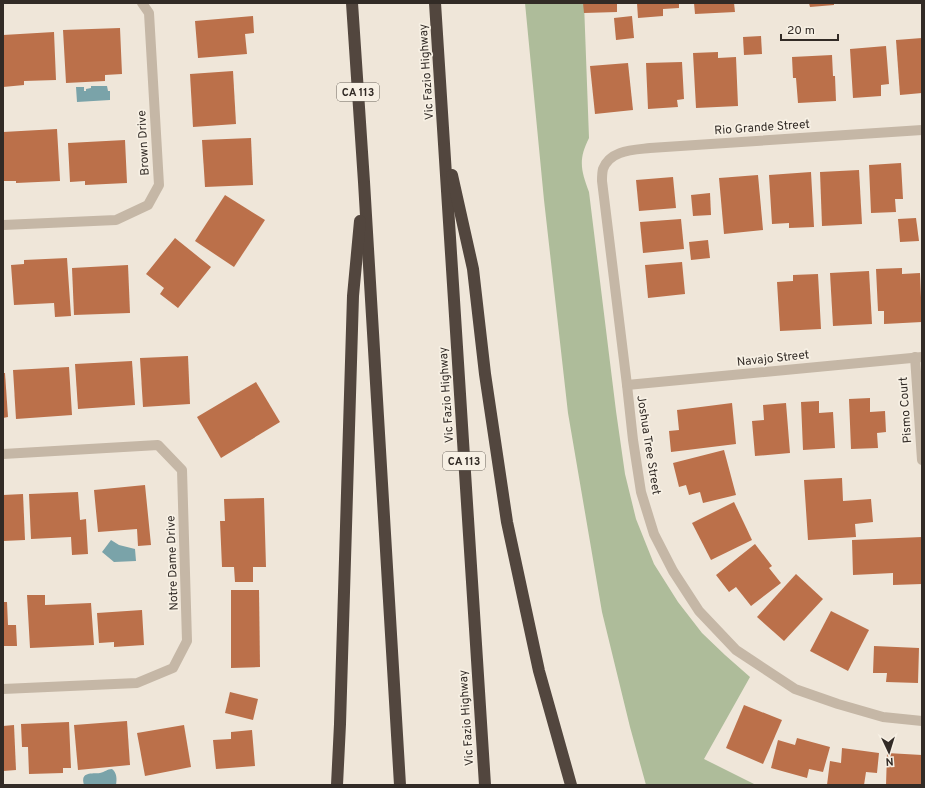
<svg xmlns="http://www.w3.org/2000/svg" width="925" height="788" viewBox="0 0 925 788" font-family="Overpass,sans-serif">
<style>
.green{fill:#aebc9a}
.water{fill:#7aa3a9}
.building{fill:#bb704a}
.lines{fill:none;stroke-linecap:round;stroke-linejoin:round}
.street{stroke:#c5b7a6;stroke-width:10}
.highway{stroke:#52463e;stroke-width:12}
.labels{text-anchor:middle;stroke-width:3.5;stroke-linejoin:round;paint-order:stroke}
.shield{fill:#f7f0e4;stroke:#6d665f;stroke-width:1}
.shield-label{font-size:11px;font-weight:bold;fill:#322b26}
.street-label{font-size:12px;fill:#322b26;stroke:#f7f0e4}
</style>
<rect width="100%" height="100%" fill="#efe6d9"/>
<!-- green -->
<path class="green" d="M525 3H584L589 138C578 160 581 170 589 192L616 411 625 474 636 519 654 564 678 602 702 633 725 655 750 677 704 759 756 785H646L630 727 602 612 568 413 544 200Z"/>
<!-- water -->
<g class="water">
<polygon points="91,86 107,86 108,91 110,91 110,100 77,102 76,87 84,87 84,91 86,91 86,89 91,88"/>
<polygon points="111,540 119,545 135,549 136,561 114,562 102,552"/>
<path d="M112 769C117 773 117 779 116 785H84C80 771 92 774 100 773 105 772 107 769 112 769Z"/>
</g>
<!-- building -->
<g class="building">
<polygon points="583,3 617,3 617,12 584,13"/>
<polygon points="637,3 679,3 679,8 663,9 663,16 638,18"/>
<polygon points="694,3 734,3 735,12 695,14"/>
<polygon points="809,3 834,3 834,5 810,7"/>
<polygon points="253,16 254,33 245,34 247,54 198,58 195,21"/>
<polygon points="632,16 634,38 616,40 614,18"/>
<polygon points="120,28 122,74 105,75 105,81 66,83 63,30"/>
<polygon points="54,32 56,80 24,81 24,85 3,87 3,35"/>
<polygon points="761,36 762,54 744,55 743,37"/>
<polygon points="922,38 922,93 900,95 896,40"/>
<polygon points="886,46 889,84 881,85 881,96 853,98 850,49"/>
<polygon points="718,52 718,58 736,57 738,106 696,108 693,53"/>
<polygon points="832,55 833,76 835,76 836,101 798,103 796,78 793,78 792,57"/>
<polygon points="682,62 684,99 677,100 678,107 648,109 646,63"/>
<polygon points="628,63 633,110 595,114 590,66"/>
<polygon points="233,71 236,124 193,127 190,74"/>
<polygon points="57,129 60,181 16,183 16,181 4,181 3,132"/>
<polygon points="251,138 253,185 205,187 202,140"/>
<polygon points="125,140 127,183 85,185 85,181 70,182 68,143"/>
<polygon points="901,163 903,199 895,199 896,212 871,213 869,165"/>
<polygon points="859,170 862,224 822,226 820,172"/>
<polygon points="811,172 814,227 789,228 789,223 772,224 769,175"/>
<polygon points="758,175 763,230 724,234 719,178"/>
<polygon points="673,177 676,208 639,211 636,180"/>
<polygon points="710,193 711,215 693,216 691,195"/>
<polygon points="225,195 265,220 234,267 195,241"/>
<polygon points="916,218 919,241 900,242 898,219"/>
<polygon points="681,219 684,249 643,253 640,222"/>
<polygon points="175,238 211,267 178,308 160,294 164,288 146,274"/>
<polygon points="708,240 710,258 691,260 689,242"/>
<polygon points="67,258 71,316 55,317 54,303 14,305 11,265 24,264 24,260"/>
<polygon points="682,262 685,294 648,298 645,265"/>
<polygon points="128,265 130,313 74,315 72,268"/>
<polygon points="902,268 902,274 920,273 922,322 884,324 884,311 878,311 876,269"/>
<polygon points="869,271 872,324 833,326 830,273"/>
<polygon points="818,274 821,329 780,331 777,282 793,281 793,275"/>
<polygon points="188,356 190,404 143,407 140,358"/>
<polygon points="132,361 135,405 78,409 75,364"/>
<polygon points="69,367 72,415 16,419 13,370"/>
<polygon points="3,373 5,373 8,417 3,418"/>
<polygon points="256,382 280,422 221,458 197,417"/>
<polygon points="870,398 870,412 885,411 886,432 877,433 878,448 851,449 849,399"/>
<polygon points="819,401 819,413 833,412 835,448 803,450 801,402"/>
<polygon points="732,403 736,444 671,452 669,431 679,430 677,410"/>
<polygon points="786,403 790,453 755,456 752,421 764,420 763,405"/>
<polygon points="724,450 736,495 703,503 700,492 689,495 686,485 679,487 673,463"/>
<polygon points="842,478 843,501 871,499 873,522 855,524 856,537 808,540 804,480"/>
<polygon points="145,485 151,545 138,546 137,529 98,532 94,490"/>
<polygon points="78,492 80,520 86,519 88,554 72,555 71,537 31,539 29,494"/>
<polygon points="23,494 25,540 3,541 3,495"/>
<polygon points="264,498 266,567 253,567 253,582 235,582 234,567 222,567 220,521 225,521 224,499"/>
<polygon points="734,502 752,540 711,560 692,523"/>
<polygon points="922,537 922,584 893,585 893,573 853,575 852,540"/>
<polygon points="755,544 772,566 769,568 781,583 751,606 736,587 729,592 716,575"/>
<polygon points="796,574 823,599 784,641 757,617"/>
<polygon points="231,590 259,590 260,667 231,668"/>
<polygon points="27,595 45,595 45,605 91,603 94,645 30,648"/>
<polygon points="3,602 7,602 8,625 16,625 17,646 3,646"/>
<polygon points="142,610 144,645 114,647 114,642 99,643 97,613"/>
<polygon points="831,611 869,630 848,671 810,651"/>
<polygon points="874,646 919,648 918,683 886,682 887,673 873,673"/>
<polygon points="230,692 258,699 253,720 225,713"/>
<polygon points="744,705 782,720 763,764 726,748"/>
<polygon points="127,721 130,765 78,770 74,725"/>
<polygon points="69,722 71,768 63,768 63,773 29,774 28,747 22,747 21,724"/>
<polygon points="14,725 16,770 3,771 3,726"/>
<polygon points="184,725 191,767 145,776 137,733"/>
<polygon points="252,730 255,766 216,769 213,740 231,739 231,732"/>
<polygon points="797,738 830,747 823,772 809,769 807,778 771,768 778,740 795,745"/>
<polygon points="842,748 879,753 877,773 866,772 864,785 827,785 830,761 841,763"/>
<polygon points="887,753 922,755 922,785 886,785"/>
</g>
<g class="lines">
<!-- street -->
<g class="street">
<path d="M922 130 650 148C633 150 610 150 603 169 602 173 602 177 602 181L627 385 633 440 641 492 654 534 673 571 699 611 736 650 795 689 838 704 883 717 922 721"/>
<polyline points="3,225 116,220 148,205 159,185 149,13 142,3"/>
<polyline points="915,357 922,460"/>
<polyline points="627,385 922,357"/>
<polyline points="3,454 158,445 182,470 187,641 173,668 137,683 3,689"/>
</g>
<!-- highway -->
<g class="highway">
<polyline points="352,3 364,182 400,785"/>
<polyline points="435,3 485,785"/>
<polyline points="452,175 473,269 485,374 507,522 539,671 571,785"/>
<polyline points="337,785 340,724 353,296 360,221"/>
</g>
</g>
<g class="labels">
<!-- shield labels -->
<g class="shield">
<rect x="337" y="83" width="42" height="18" rx="3"/>
<rect x="443" y="452" width="42" height="18" rx="3"/>
</g>
<g class="shield-label">
<text x="358" y="96">CA 113</text>
<text x="464" y="465">CA 113</text>
</g>
<!-- street labels -->
<g class="street-label">
<text transform="translate(426 72) rotate(-94)" y="4">Vic Fazio Highway</text>
<text transform="translate(762 127) rotate(-4)" y="4">Rio Grande Street</text>
<text transform="translate(143 143) rotate(-93)" y="4">Brown Drive</text>
<text transform="translate(773 358) rotate(-6)" y="4">Navajo Street</text>
<text transform="translate(446 395) rotate(-94)" y="4">Vic Fazio Highway</text>
<text transform="translate(905 410) rotate(-94)" y="4">Pismo Court</text>
<text transform="translate(649 445) rotate(81)" y="4">Joshua Tree Street</text>
<text transform="translate(172 563) rotate(-92)" y="4">Notre Dame Drive</text>
<text transform="translate(466 718) rotate(-94)" y="4">Vic Fazio Highway</text>
</g>
</g>
<!-- border -->
<rect width="925" height="788" fill="none" stroke="#322b26" stroke-width="8"/>
<!-- north arrow -->
<g transform="translate(889 752) rotate(176)" stroke="#f7f0e4" stroke-width="3" paint-order="stroke">
<path d="M0-3L7 15L0 10L-7 15Z" fill="#322b26"/>
<text y="-6" font-size="11" font-weight="bold" text-anchor="middle" fill="#322b26">N</text>
</g>
<!-- scale -->
<path d="M781 34v6h57v-6" fill="none" stroke="#322b26" stroke-width="2"/>
<text x="787" y="34" font-size="12" fill="#322b26" stroke="#f7f0e4" stroke-width="3" paint-order="stroke">20 m</text>
</svg>
